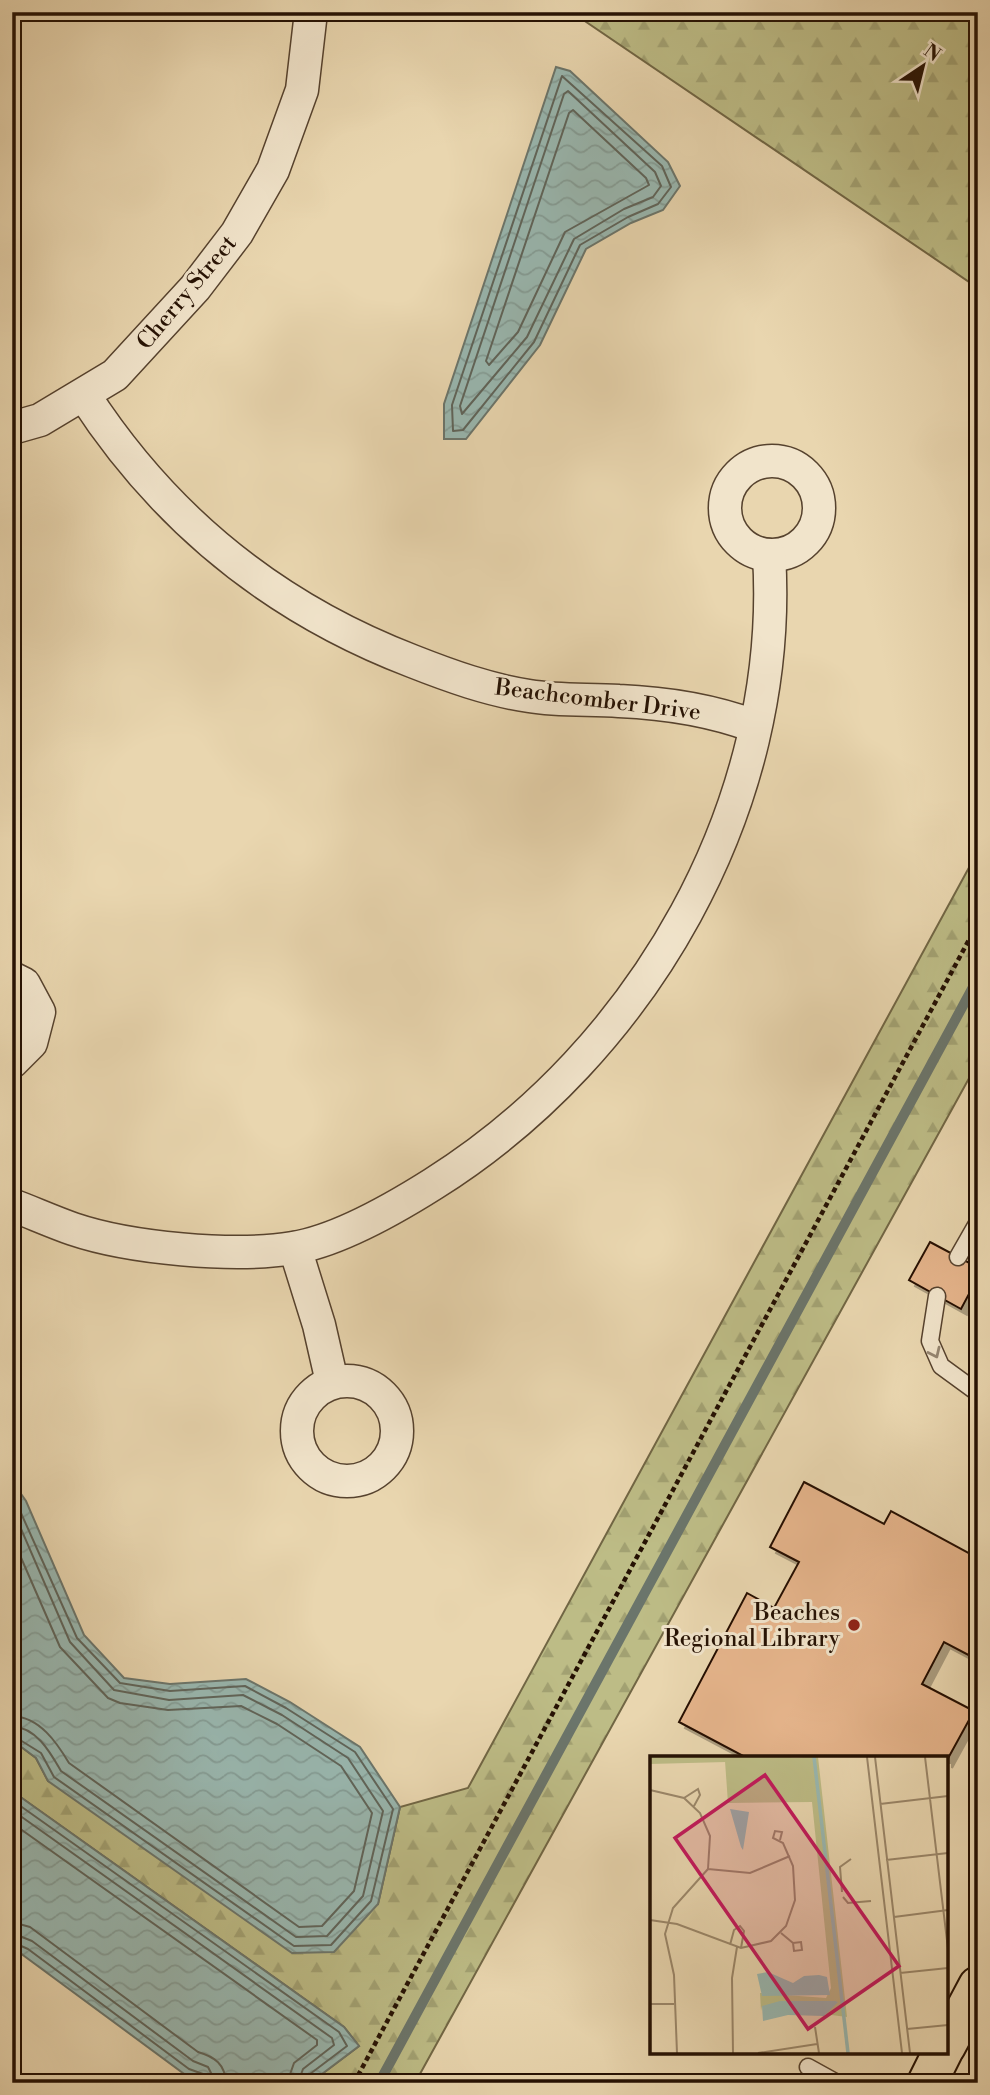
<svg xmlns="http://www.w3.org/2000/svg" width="990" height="2095" viewBox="0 0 990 2095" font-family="'Libre Bodoni',serif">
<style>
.forest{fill:url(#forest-firs);stroke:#716644;stroke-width:2}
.water{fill:url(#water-waves);stroke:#6b756b;stroke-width:2}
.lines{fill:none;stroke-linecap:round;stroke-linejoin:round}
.shore{stroke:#5f645a;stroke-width:2}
.stream{stroke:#6b756b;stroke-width:10}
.building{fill:#e5b48b;stroke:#251103;stroke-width:2;filter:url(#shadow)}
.lane-casing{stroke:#56422e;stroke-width:19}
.street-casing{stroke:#56422e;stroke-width:35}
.primary-casing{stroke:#251103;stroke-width:42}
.path{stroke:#251103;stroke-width:4.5;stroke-dasharray:5 3.5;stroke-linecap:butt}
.lane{stroke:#f1e4cb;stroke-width:16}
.street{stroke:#f1e4cb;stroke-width:32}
.primary{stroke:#e9d6af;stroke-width:38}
.oneway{stroke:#958571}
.poi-dot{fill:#8f2418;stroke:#f1e4cb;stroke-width:2.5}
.labels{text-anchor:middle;stroke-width:6;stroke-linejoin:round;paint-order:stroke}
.street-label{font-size:23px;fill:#251103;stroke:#f1e4cb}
.poi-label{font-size:23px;fill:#251103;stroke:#f1e4cb;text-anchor:end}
.inset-river{fill:none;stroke:#99b8b1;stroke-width:3.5}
.inset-road{fill:none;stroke:#9b876a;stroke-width:2}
.view{fill:#c2185b;fill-opacity:0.15;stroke:#c2185b;stroke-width:3.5}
.inset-edge{fill:none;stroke:#251103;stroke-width:3.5}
</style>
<defs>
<pattern id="forest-firs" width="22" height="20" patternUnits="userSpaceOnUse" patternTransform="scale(1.75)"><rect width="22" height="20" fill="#bdbc86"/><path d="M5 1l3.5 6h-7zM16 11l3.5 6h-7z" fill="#a2a172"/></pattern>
<pattern id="water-waves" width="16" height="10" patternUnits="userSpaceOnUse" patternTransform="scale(1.75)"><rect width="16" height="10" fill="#99b8b1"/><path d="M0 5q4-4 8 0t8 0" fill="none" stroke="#849d97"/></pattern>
<filter id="shadow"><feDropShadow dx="6" dy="6" stdDeviation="0" flood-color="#0004"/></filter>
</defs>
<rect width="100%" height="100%" fill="#e9d6af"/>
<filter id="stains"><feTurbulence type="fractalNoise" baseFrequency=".00286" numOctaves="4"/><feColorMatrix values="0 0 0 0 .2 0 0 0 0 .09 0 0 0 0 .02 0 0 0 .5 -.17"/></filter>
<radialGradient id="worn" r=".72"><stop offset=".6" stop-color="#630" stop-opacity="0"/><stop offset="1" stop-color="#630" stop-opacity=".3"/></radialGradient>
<!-- forest -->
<g class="forest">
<polygon points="978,12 978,288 573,13 573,12"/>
<polygon points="978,851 978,1062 415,2083 310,2083 359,2046 344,2027 12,1791 12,1740 36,1758 48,1781 378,1904 400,1807 468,1788"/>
</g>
<!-- water -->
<g class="water">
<polygon points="556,67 570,71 668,162 680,186 663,210 631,223 586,249 540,345 466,439 444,439 444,404"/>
<polygon points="12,1481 26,1501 84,1635 124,1678 170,1684 246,1679 290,1702 360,1747 400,1807 378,1904 334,1952 292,1953 48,1781 36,1758 12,1740"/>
<polygon points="12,1791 344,2027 359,2046 310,2083 211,2083 187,2076 12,1947"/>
</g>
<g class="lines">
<!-- shore -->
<g class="shore">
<polygon points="562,76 662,166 671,187 658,204 628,217 580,245 534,342 463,430 453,431 452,405"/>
<polygon points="568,91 655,172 661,186 653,197 624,209 574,239 527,337 462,414 460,406 564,94"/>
<polygon points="573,110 646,178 649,185 565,232 518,332 489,365 486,361 569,113"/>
<polyline points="12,1493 77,1638 120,1683 170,1691 245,1686 286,1708 355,1752 393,1809 371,1901 331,1945 294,1946 54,1777 41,1753 12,1735"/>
<path d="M12 1508 70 1642 114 1690 169 1700 243 1695 282 1715 348 1758 383 1811 363 1896 327 1936 296 1937 61 1771C50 1752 37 1728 12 1726"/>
<path d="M12 1537 60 1647 108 1698 120 1703 168 1710 241 1706 277 1724 341 1766 372 1813 354 1891 322 1926 299 1927 69 1763C57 1743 40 1717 12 1716"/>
<polyline points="12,1800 339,2032 347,2046 310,2074 307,2083"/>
<polyline points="12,1810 332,2038 334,2045 303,2069 298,2083"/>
<polyline points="12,1823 317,2040 317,2045 294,2063 287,2083"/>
<path d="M12 1922 30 1927 198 2052C215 2057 225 2064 226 2083"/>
<polyline points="12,1933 32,1941 193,2061 208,2067 216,2083"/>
<polyline points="12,1942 28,1949 189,2069 203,2074 207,2083"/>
</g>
<!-- stream -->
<polyline class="stream" points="379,2083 978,978"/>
</g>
<!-- building -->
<g class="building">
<polygon points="930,1242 973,1265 978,1256 978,1296 970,1292 961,1309 909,1280"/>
<polygon points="804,1482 884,1524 891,1511 978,1558 978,1660 944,1642 922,1684 974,1711 946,1762 946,1757 745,1757 679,1722 747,1593 774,1608 799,1562 770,1547"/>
</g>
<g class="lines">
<defs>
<g id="lane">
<polyline points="958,1257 978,1222"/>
<polyline points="937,1296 930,1341 941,1366 978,1393"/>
<polyline points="808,2067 837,2083"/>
</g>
<g id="street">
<path d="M84 395C165 520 274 608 412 661 450 676 489 690 529 696 559 701 589 699 619 701 666 703 711 710 754 726"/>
<polyline points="12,428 40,420 115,375 195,288 237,233 273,170 302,90 311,12"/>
<circle cx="772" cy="508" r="47"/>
<polyline points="12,978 24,984 39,1012 31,1043 12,1062"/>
<path d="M12 1205C33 1213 53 1222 73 1229 129 1248 234 1258 293 1248 337 1241 395 1208 433 1184 643 1052 785 805 769 555"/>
<polyline points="295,1248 319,1325 332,1382"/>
<circle cx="347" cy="1431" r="50"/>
</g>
<g id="primary">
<polyline points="946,2046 978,1986"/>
<polyline points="927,2083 943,2051"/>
</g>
</defs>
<!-- lane casing -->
<use href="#lane" class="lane-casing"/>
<!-- street casing -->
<use href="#street" class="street-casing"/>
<!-- primary casing -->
<use href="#primary" class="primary-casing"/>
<!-- path -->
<polyline class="path" points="354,2083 978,923"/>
<!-- lane -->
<use href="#lane" class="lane"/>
<!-- street -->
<use href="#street" class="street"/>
<!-- primary -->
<use href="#primary" class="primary"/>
</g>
<!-- one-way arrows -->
<defs><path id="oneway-chevron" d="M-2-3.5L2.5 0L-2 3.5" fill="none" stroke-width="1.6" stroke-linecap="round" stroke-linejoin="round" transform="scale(1.75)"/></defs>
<use class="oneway" href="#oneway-chevron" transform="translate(935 1353) rotate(65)"/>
<!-- markers -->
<circle class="poi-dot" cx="854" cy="1625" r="7"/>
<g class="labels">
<!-- street labels -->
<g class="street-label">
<text transform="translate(186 292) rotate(-50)" y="8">Cherry Street</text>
<text transform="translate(598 699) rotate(7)" y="8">Beachcomber Drive</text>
</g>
<!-- poi labels -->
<g class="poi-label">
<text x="840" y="1620">Beaches<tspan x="840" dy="26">Regional Library</tspan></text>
</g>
</g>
<!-- overview -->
<g transform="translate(650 1756)">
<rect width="298" height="298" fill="#e9d6af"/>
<path d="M0 1H140L156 4 0 8Z" fill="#bdbc86"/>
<path d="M156 1H168L197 261 112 250 111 255 110 237 176 242 181 232 162 46 78 47 75 5Z" fill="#bdbc86"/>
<path d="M80 53 99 56 93 94 91 91ZM118 216 143 227 154 220 169 219 177 221 180 239 112 240 107 218ZM130 245H185L188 246 174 260 138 259 113 265 112 250Z" fill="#99b8b1"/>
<path class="inset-river" d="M164 1 198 297"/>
<path class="inset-road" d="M217 1 252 297M225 1 260 297M275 1 298 193M0 34 34 42 50 57 60 80 58 113 23 152 15 178 24 219 27 297M34 42 48 33 50 39 44 50M230 48 298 40M236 104 298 97M58 113 100 117 140 100M192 136 190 111 201 103M193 141 198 147 221 145M244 161 298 154M0 164 27 168 91 192 121 185 136 170 145 144 143 110 133 87 123 82 125 75 132 76 130 84M131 177 143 187 144 195 152 194 151 186 143 187M80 189 84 174 90 170 94 175 91 192M250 217 298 212M0 248H24M165 271 169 297M257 273 298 269M83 297 82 222 87 191M108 297 167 288"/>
<path class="view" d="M115 19 249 210 158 273 25 82Z"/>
<rect width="298" height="298" class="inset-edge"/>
</g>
<!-- margin -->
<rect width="990" height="2095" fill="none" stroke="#e9d6af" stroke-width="42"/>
<rect x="14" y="14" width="962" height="2067" fill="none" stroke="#251103" stroke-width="3.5"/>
<rect x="21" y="21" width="948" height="2053" fill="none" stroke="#251103" stroke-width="2"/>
<!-- north arrow -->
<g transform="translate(923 66) rotate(35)" stroke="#f1e4cb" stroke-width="5" paint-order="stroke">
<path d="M0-5L12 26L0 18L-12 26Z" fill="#251103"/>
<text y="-10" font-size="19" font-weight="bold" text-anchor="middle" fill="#251103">N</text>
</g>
<rect width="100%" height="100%" filter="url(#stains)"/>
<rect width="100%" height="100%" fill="url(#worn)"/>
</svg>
